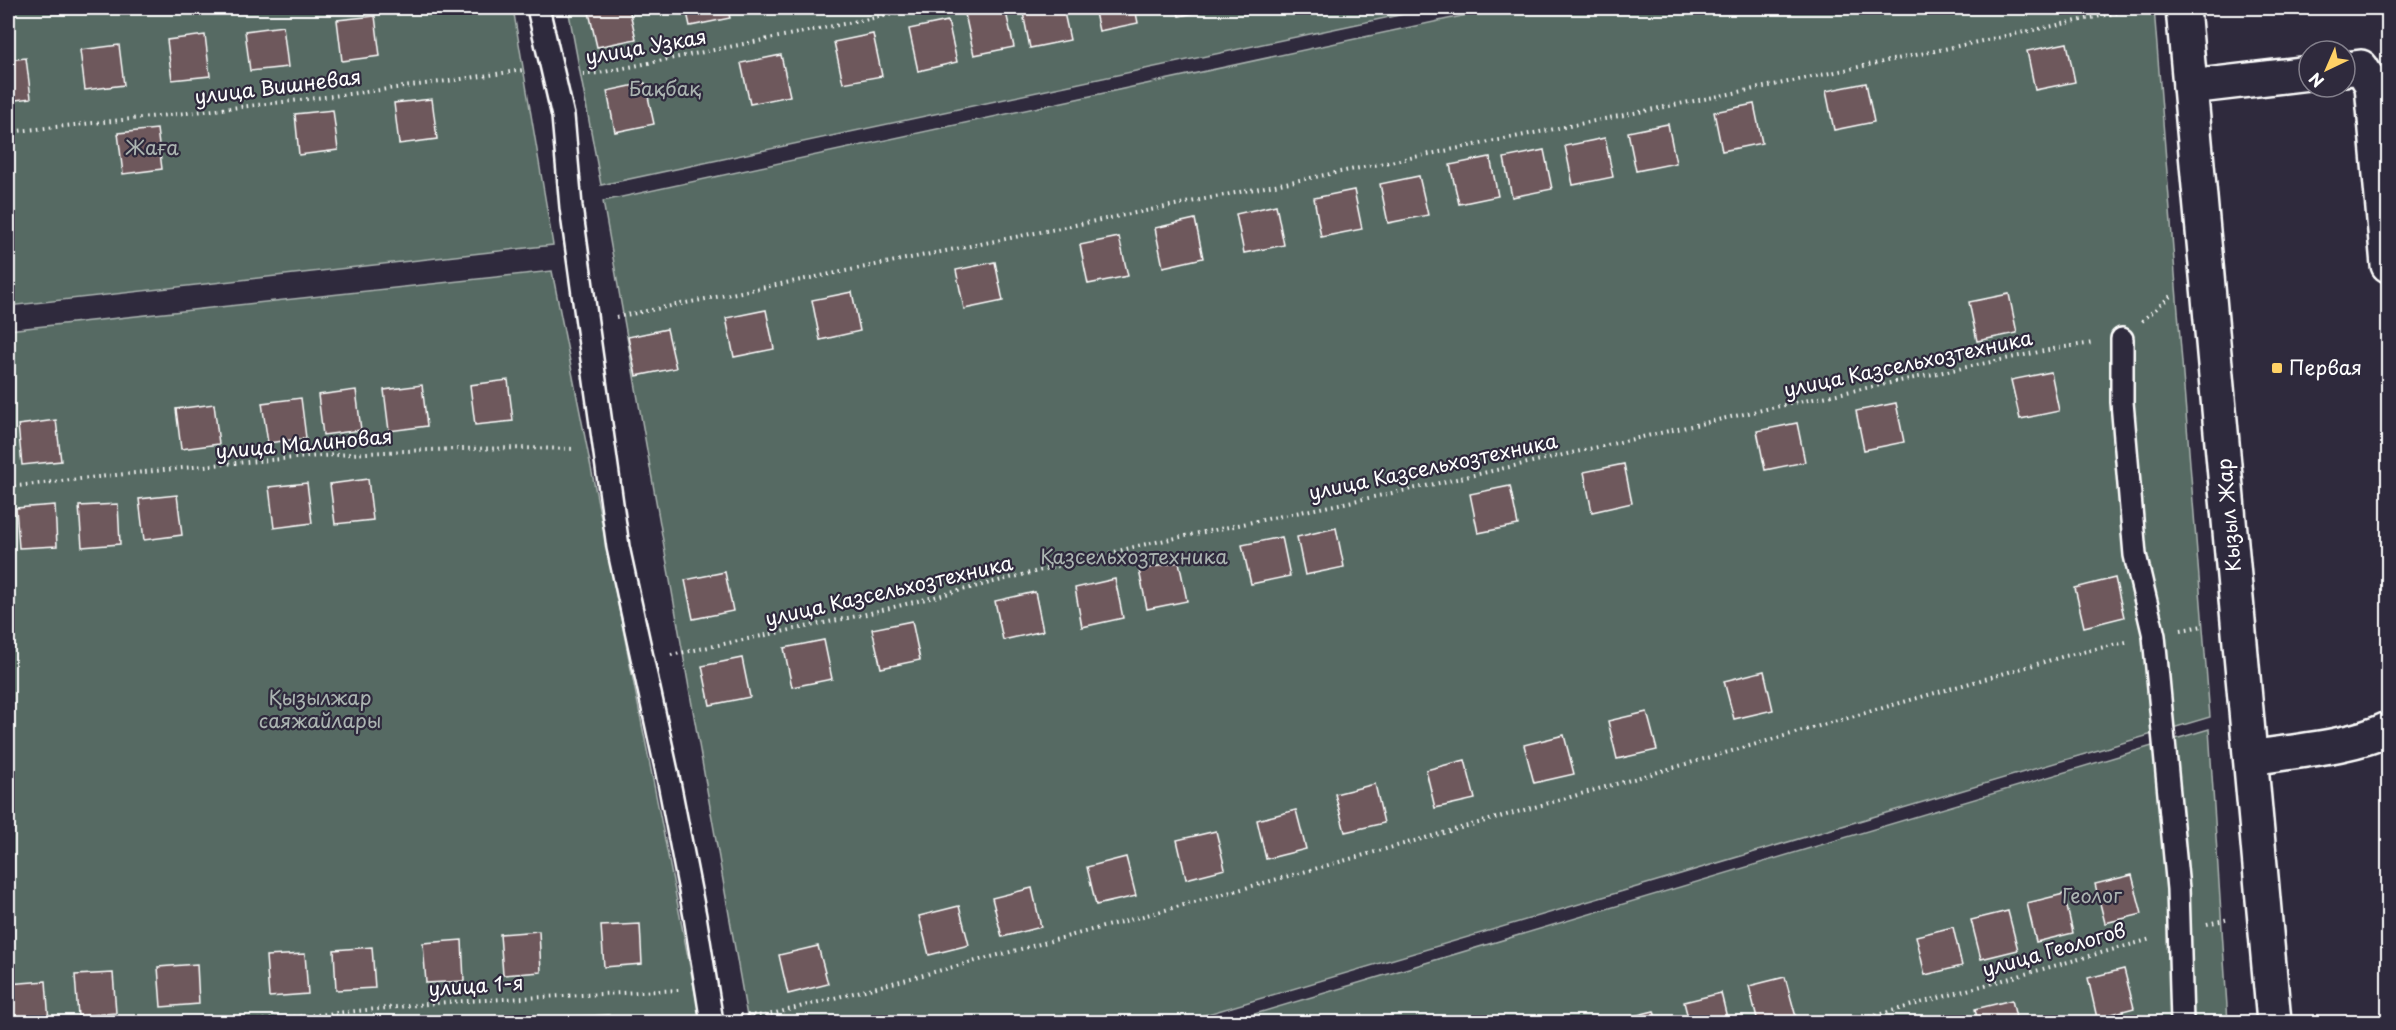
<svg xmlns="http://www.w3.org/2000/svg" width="2396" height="1030" viewBox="0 0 2396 1030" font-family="'Playpen Sans',sans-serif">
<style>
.green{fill:#576a63;stroke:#abb4b1;stroke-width:1.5}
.building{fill:#6e585c;stroke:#fff;stroke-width:1.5}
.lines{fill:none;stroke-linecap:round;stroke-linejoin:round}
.service-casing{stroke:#fff;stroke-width:26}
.minor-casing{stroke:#fff;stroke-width:38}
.secondary-casing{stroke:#fff;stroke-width:38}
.path{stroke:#fff;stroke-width:4;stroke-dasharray:1.5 4.5;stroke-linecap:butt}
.service{stroke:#2f2a3d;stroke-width:21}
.minor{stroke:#2f2a3d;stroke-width:33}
.secondary{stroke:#2f2a3d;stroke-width:33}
.poi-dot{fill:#ffd166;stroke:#2f2a3d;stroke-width:2}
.labels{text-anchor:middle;stroke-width:4.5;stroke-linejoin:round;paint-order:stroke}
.street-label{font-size:20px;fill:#fff;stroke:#2f2a3d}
.park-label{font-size:20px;fill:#abb4b1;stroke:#2f2a3d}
.poi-label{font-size:20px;fill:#fff;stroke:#2f2a3d;text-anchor:start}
</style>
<rect width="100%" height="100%" fill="#2f2a3d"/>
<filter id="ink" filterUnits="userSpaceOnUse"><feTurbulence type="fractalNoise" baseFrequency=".0167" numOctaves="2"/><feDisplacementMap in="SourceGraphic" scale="12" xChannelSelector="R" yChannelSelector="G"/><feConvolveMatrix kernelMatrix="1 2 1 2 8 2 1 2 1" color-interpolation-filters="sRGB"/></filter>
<g filter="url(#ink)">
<!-- green -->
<g class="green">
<polygon points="8,8 513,8 553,245 8,306"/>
<polygon points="568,8 1432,8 601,185"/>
<polygon points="1499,8 2154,8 2210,717 1181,1022 748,1022 603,201"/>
<polygon points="552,271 701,1022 8,1022 8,330"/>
<polygon points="2209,729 2228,1022 1228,1022"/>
</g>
<!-- building -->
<g class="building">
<polygon points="588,8 629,8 636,39 597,47"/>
<polygon points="686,8 727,8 730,18 690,26"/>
<polygon points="997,8 1005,8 1014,47 974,55 965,14"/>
<polygon points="1022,8 1063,8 1070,40 1030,48"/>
<polygon points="1094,8 1135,8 1138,23 1099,31"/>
<polygon points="1177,8 1218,8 1179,16"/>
<polygon points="375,16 380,56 342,61 337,20"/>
<polygon points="948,21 957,62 918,71 909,29"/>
<polygon points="283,26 288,67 250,71 245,31"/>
<polygon points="873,34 882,76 843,83 834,42"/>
<polygon points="205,35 210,76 172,80 167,40"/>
<polygon points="2067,43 2075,82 2035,90 2027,51"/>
<polygon points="119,45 124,85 85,90 80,50"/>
<polygon points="781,55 790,96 750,104 741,63"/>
<polygon points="26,58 31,98 8,101 8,60"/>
<polygon points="645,83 654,124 615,132 607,91"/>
<polygon points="1866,83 1874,122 1834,130 1826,91"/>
<polygon points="432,99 437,139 399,144 394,103"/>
<polygon points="1754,104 1762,143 1722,151 1714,112"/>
<polygon points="333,110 338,150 299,155 295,114"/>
<polygon points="1668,124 1676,163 1636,171 1628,132"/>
<polygon points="157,129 162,169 123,174 118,133"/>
<polygon points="1605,138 1613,177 1573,185 1565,146"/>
<polygon points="1544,150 1552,189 1512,197 1504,158"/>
<polygon points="1490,157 1498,196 1459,204 1450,165"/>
<polygon points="1419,176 1428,215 1388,223 1380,184"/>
<polygon points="1354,190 1362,229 1321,237 1314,198"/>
<polygon points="1276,205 1284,245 1244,253 1236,214"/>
<polygon points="1195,219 1203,258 1163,267 1155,228"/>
<polygon points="1119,237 1128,276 1088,284 1080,245"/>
<polygon points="995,262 1003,301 964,309 956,270"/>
<polygon points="852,292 860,331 820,340 812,300"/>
<polygon points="2009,294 2017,333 1977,341 1969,302"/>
<polygon points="766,310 774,349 734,357 726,318"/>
<polygon points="667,329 676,368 636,376 628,337"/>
<polygon points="2051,372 2059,411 2020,419 2011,380"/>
<polygon points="508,380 513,421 475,425 470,385"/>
<polygon points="422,385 427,426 389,431 384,390"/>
<polygon points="356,390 361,430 323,435 318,395"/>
<polygon points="301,398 306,438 268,443 262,403"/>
<polygon points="1896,403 1904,442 1864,450 1856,411"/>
<polygon points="214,404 219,444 181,449 176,409"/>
<polygon points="56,420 61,461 22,465 18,425"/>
<polygon points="1797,423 1805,462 1765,470 1757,431"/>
<polygon points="1624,464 1632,503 1592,512 1584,472"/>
<polygon points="368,479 373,520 335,524 330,484"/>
<polygon points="307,483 312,523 274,528 269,487"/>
<polygon points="1510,486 1518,525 1478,533 1470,494"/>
<polygon points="177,495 182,535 144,540 139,499"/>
<polygon points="118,504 120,544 82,547 79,506"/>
<polygon points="55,505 57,546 19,548 16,508"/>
<polygon points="1336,528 1344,567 1305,575 1297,537"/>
<polygon points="1282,537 1290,576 1251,584 1242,545"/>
<polygon points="1179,562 1187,601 1147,609 1139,570"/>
<polygon points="725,572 733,611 693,619 685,580"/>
<polygon points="2115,578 2124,617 2084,627 2075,588"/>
<polygon points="1115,579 1123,618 1082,627 1075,588"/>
<polygon points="1035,592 1043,631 1003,640 995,601"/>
<polygon points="912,621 920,660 881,668 872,629"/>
<polygon points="824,640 832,679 792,687 784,648"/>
<polygon points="742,658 750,697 710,705 702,666"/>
<polygon points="1764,671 1773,710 1734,719 1724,681"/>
<polygon points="1647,712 1657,750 1617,759 1608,721"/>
<polygon points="1564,735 1574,774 1534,783 1524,745"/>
<polygon points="1465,760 1475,799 1435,808 1426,770"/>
<polygon points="1375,784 1384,823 1345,832 1335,794"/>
<polygon points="1296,810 1306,849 1266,859 1257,820"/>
<polygon points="1216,831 1225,869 1186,879 1177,840"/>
<polygon points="1126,857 1136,896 1096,905 1087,867"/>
<polygon points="2132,875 2142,914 2105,923 2095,884"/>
<polygon points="1032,888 1041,927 1002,937 992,898"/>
<polygon points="2064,894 2073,933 2036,942 2027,903"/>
<polygon points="959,906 969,945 929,955 919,916"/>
<polygon points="2008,911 2018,950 1981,959 1971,920"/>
<polygon points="640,924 642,964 604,967 601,926"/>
<polygon points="1953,927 1962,966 1925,975 1916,936"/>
<polygon points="539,931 541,972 503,975 500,934"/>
<polygon points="462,940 464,981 426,983 423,943"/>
<polygon points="818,946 828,984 788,994 779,955"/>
<polygon points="372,947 375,988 336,990 334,950"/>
<polygon points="305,954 308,994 269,997 266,956"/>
<polygon points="197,964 199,1004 161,1007 158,967"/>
<polygon points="2124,969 2134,1008 2097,1018 2088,978"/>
<polygon points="113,973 116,1013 78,1016 75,975"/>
<polygon points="1785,977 1796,1017 1771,1022 1758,1022 1749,986"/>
<polygon points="46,981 49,1022 11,1022 8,984"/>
<polygon points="1721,993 1728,1022 1689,1022 1684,1002"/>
<polygon points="2012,1000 2017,1022 1978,1022 1975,1009"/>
<polygon points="1654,1011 1657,1022 1618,1022 1617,1020"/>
<polygon points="609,1015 610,1022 571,1022 571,1017"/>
</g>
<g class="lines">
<defs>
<g id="service">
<polyline points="538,8 563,116 571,207 618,547 667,772 695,916 712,1022"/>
<polyline points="2122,339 2122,402 2135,555 2154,636 2178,889 2182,1022"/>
</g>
<g id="minor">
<polyline points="2345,69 2361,67 2372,85 2388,265"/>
<polyline points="2190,87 2309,73"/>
<path d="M2251 758C2292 751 2352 747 2388 729"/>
</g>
<polyline id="secondary" points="2183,8 2274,1022"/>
</defs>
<!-- service casing -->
<use href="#service" class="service-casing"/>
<!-- minor casing -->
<use href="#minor" class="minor-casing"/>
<!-- secondary casing -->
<use href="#secondary" class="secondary-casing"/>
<!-- path -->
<g class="path">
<polyline points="583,74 599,73 923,8"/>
<path d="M8 132C180 114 352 96 523 70"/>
<polyline points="616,317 1769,86 2138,8"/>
<polyline points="2142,321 2173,294"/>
<path d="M8 487C196 466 386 444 576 449"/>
<polyline points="2181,630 2203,626"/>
<polyline points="671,655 862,615 1142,545 1421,487 1775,407 2058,348 2093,343"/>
<polyline points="2207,924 2229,919"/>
<path d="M741 1015 764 1016C1201 905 1632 779 2065 656L2126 642"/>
<polyline points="246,1022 447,1002 679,990"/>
<polyline points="1852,1022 2151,939"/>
</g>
<!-- service -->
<use href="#service" class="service"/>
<!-- minor -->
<use href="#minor" class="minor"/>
<!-- secondary -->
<use href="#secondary" class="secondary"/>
</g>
</g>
<!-- markers -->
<rect class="poi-dot" x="2271" y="362" width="12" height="12" rx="3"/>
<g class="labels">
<!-- street labels -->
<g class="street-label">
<text transform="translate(646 47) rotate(-10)" y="7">улица Узкая</text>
<text transform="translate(278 87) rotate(-7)" y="7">улица Вишневая</text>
<text transform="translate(1908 364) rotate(-12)" y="7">улица Казсельхозтехника</text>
<text transform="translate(304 444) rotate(-5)" y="7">улица Малиновая</text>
<text transform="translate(1433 467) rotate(-12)" y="7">улица Казсельхозтехника</text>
<text transform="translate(2229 515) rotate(-95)" y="7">Кызыл Жар</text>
<text transform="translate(889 591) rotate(-13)" y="7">улица Казсельхозтехника</text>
<text transform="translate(2054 950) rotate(-16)" y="7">улица Геологов</text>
<text transform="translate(476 986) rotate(-4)" y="7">улица 1-я</text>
</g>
<!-- park labels -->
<g class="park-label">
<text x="665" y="96">Бақбақ</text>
<text x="152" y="155">Жаға</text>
<text x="1134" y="564">Қазсельхозтехника</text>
<text x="320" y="705">Қызылжар<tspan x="320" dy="23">саяжайлары</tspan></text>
<text x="2092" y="903">Геолог</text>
</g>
<!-- poi labels -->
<g class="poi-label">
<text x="2289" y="375">Первая</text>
</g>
</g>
<!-- margin -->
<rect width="2396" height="1030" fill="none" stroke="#2f2a3d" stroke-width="30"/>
<rect x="15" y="15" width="2366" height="1000" fill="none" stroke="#fff" stroke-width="2" filter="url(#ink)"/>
<!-- north arrow -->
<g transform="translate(2327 69) rotate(224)"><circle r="28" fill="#2f2a3d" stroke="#827f8b" stroke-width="1.5"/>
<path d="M0-4.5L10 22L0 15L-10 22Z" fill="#ffd166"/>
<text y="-9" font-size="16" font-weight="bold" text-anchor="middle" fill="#ffffff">N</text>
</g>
</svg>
